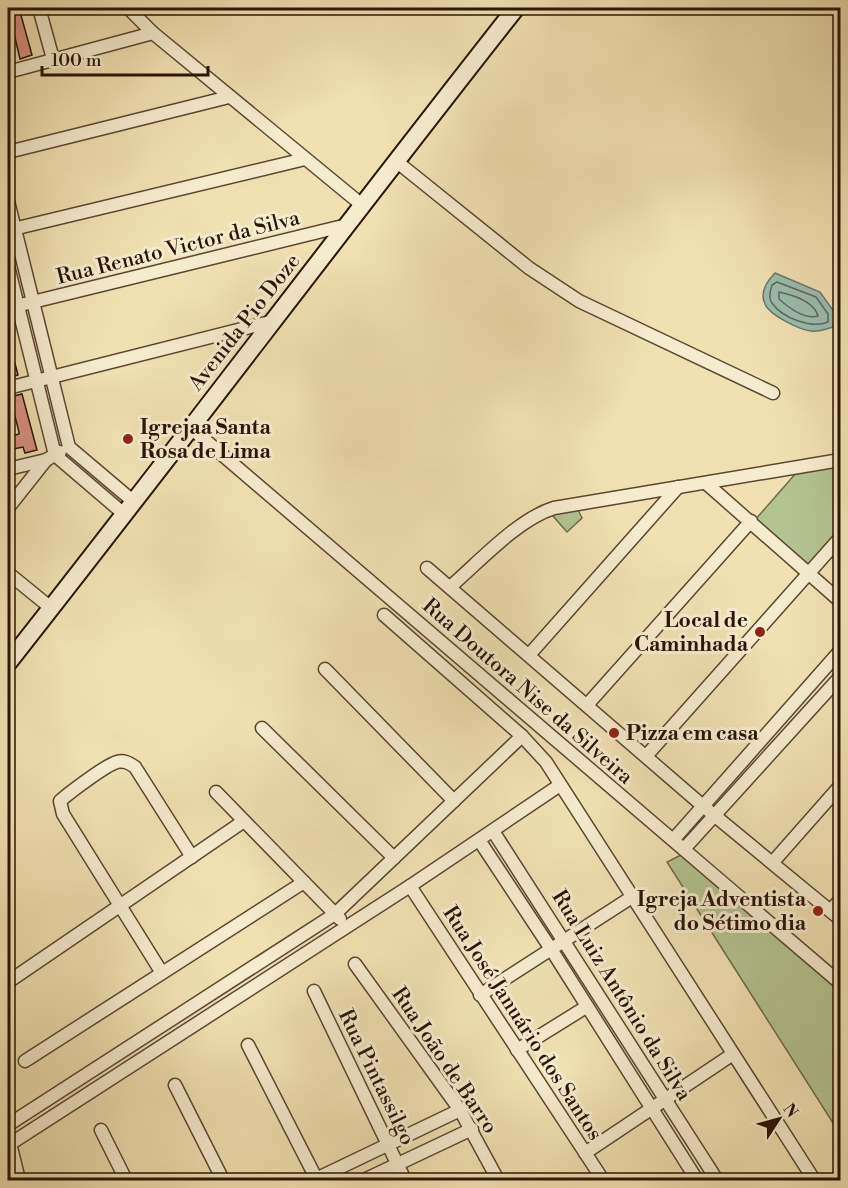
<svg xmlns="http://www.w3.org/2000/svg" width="848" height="1188" viewBox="0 0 848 1188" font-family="'Libre Bodoni',serif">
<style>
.green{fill:#b3c391;stroke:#6e6c4c;stroke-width:1.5}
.water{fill:#9abdaf;stroke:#6d796c;stroke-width:1.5}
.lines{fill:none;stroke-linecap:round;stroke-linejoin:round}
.shore{stroke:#62685c;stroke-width:1.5}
.building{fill:#d89082;stroke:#291408;stroke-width:1.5}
.street-casing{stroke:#5b4732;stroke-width:15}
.secondary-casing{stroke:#291408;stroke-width:20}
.street{stroke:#f5ebcd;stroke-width:12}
.secondary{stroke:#f5ebcd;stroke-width:16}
.poi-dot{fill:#8f2418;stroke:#f5ebcd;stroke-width:2}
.labels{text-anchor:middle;stroke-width:6;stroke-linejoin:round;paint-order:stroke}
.street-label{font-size:21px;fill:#291408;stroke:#f5ebcd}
.poi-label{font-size:21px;font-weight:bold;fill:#291408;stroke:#f5ebcd;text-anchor:start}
</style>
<rect width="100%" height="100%" fill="#f0e0b2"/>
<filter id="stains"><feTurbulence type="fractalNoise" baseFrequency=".00333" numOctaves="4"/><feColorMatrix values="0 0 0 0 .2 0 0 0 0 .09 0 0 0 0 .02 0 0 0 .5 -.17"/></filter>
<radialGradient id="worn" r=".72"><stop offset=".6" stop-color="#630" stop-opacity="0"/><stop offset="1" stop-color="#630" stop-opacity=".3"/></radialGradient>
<!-- green -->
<g class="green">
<polygon points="840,458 840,535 810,569 755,520 804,464"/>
<polygon points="578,510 582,518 567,532 552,515"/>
<polygon points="683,854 840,989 840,1134 667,862"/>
</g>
<!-- water -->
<path class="water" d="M775 273 820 292 835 313 833 327C826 329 819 332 811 331 800 330 772 316 766 306 759 294 766 282 775 273Z"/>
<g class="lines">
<!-- shore -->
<g class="shore">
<path d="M777 282 816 297 828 314V322C812 329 782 318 772 303 768 298 770 291 772 285Z"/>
<path d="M779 292C793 295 814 301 818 316 804 320 789 308 779 299Z"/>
</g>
</g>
<!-- building -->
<g class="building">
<polygon points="8,8 19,8 32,55 20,59"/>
<polygon points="8,348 11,348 18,375 8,378"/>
<polygon points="22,394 37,450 25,453 23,447 8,450 8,437 19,434 19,432 10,397"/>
</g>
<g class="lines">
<defs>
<g id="street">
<polyline points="39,8 53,59"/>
<polyline points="128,8 153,33 362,205"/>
<polyline points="8,72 153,33"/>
<polyline points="8,152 229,97"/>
<polyline points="396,161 529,268 579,301 773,393"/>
<polyline points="8,201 69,447 134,502"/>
<polyline points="9,230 305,159"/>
<polyline points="8,266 55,455 124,514"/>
<polyline points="8,308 347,225"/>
<polyline points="8,388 274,321"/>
<polyline points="191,428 840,983"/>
<polyline points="8,469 46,460 60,452"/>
<polyline points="707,484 840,601"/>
<polyline points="8,508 46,460"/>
<polyline points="427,568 703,806 840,919"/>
<polyline points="8,573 51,608"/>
<path d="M450 587C479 562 518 519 554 508L840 460"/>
<polyline points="384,615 522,736 546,762 811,1175"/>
<polyline points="529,655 678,487"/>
<polyline points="325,669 454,801"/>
<polyline points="587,705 751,521"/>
<polyline points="262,728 394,858"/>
<polyline points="647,755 840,538"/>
<polyline points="216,792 340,919"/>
<polyline points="493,831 717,1180"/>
<polyline points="479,840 551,949 697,1180"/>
<polyline points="673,840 840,651"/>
<polyline points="684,849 840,677"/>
<polyline points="773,862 840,786"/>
<polyline points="410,886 603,1180"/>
<polyline points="831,910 840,900"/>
<polyline points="355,964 460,1110 498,1180"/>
<path d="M162 973 63 814 60 801C69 793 106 765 117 762 124 760 129 763 135 767L192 857"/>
<polyline points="8,982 244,821"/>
<polyline points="314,991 405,1180"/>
<polyline points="480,995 632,897"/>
<polyline points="248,1045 317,1180"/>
<polyline points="517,1050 586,1007"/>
<polyline points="25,1061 304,882"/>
<polyline points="175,1085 223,1180"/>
<polyline points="8,1125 335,914 522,736"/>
<polyline points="101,1130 126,1180"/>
<polyline points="8,1135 19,1180"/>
<polyline points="10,1144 410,886 560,785"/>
<polyline points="585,1153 733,1054"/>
<polyline points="314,1180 460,1110"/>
<polyline points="364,1180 472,1129"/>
</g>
<path id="secondary" d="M8 663C179 446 345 225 516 8"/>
</defs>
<!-- street casing -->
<use href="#street" class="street-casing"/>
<!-- secondary casing -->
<use href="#secondary" class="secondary-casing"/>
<!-- street -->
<use href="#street" class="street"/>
<!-- secondary -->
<use href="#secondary" class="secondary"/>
</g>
<!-- markers -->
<g class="poi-dot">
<circle cx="128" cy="439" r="6"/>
<circle cx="760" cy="632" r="6"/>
<circle cx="614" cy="733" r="6"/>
<circle cx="818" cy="911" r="6"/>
</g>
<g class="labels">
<!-- street labels -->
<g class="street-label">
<text transform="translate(178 247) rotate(-14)" y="7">Rua Renato Victor da Silva</text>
<text transform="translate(244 322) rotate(-52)" y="7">Avenida Pio Doze</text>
<text transform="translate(528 691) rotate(41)" y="7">Rua Doutora Nise da Silveira</text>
<text transform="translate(622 995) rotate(58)" y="7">Rua Luiz Antônio da Silva</text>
<text transform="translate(523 1023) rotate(57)" y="7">Rua José Januário dos Santos</text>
<text transform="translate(445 1060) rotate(56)" y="7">Rua João de Barro</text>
<text transform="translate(377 1077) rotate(64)" y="7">Rua Pintassilgo</text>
</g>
<!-- poi labels -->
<g class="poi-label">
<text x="140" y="434">Igrejaa Santa<tspan x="140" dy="24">Rosa de Lima</tspan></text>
<text x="748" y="627" text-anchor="end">Local de<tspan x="748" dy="24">Caminhada</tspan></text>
<text x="626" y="740">Pizza em casa</text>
<text x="806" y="906" text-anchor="end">Igreja Adventista<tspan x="806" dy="24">do Sétimo dia</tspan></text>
</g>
</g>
<!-- margin -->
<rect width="848" height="1188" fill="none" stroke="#f0e0b2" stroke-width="30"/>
<rect x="9" y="9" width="830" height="1170" fill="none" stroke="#291408" stroke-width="3"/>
<rect x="15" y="15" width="818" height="1158" fill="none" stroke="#291408" stroke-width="1.5"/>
<!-- north arrow -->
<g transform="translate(779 1119) rotate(54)" stroke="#f5ebcd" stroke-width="4.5" paint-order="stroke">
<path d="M0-4.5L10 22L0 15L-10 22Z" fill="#291408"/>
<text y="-9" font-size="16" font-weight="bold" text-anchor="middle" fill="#291408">N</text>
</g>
<!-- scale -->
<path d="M42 66v9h166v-9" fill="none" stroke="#291408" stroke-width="3"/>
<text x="51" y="66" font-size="18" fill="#291408" stroke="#f5ebcd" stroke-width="4.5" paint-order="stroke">100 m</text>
<rect width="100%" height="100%" filter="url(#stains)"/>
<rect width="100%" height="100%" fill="url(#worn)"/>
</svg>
